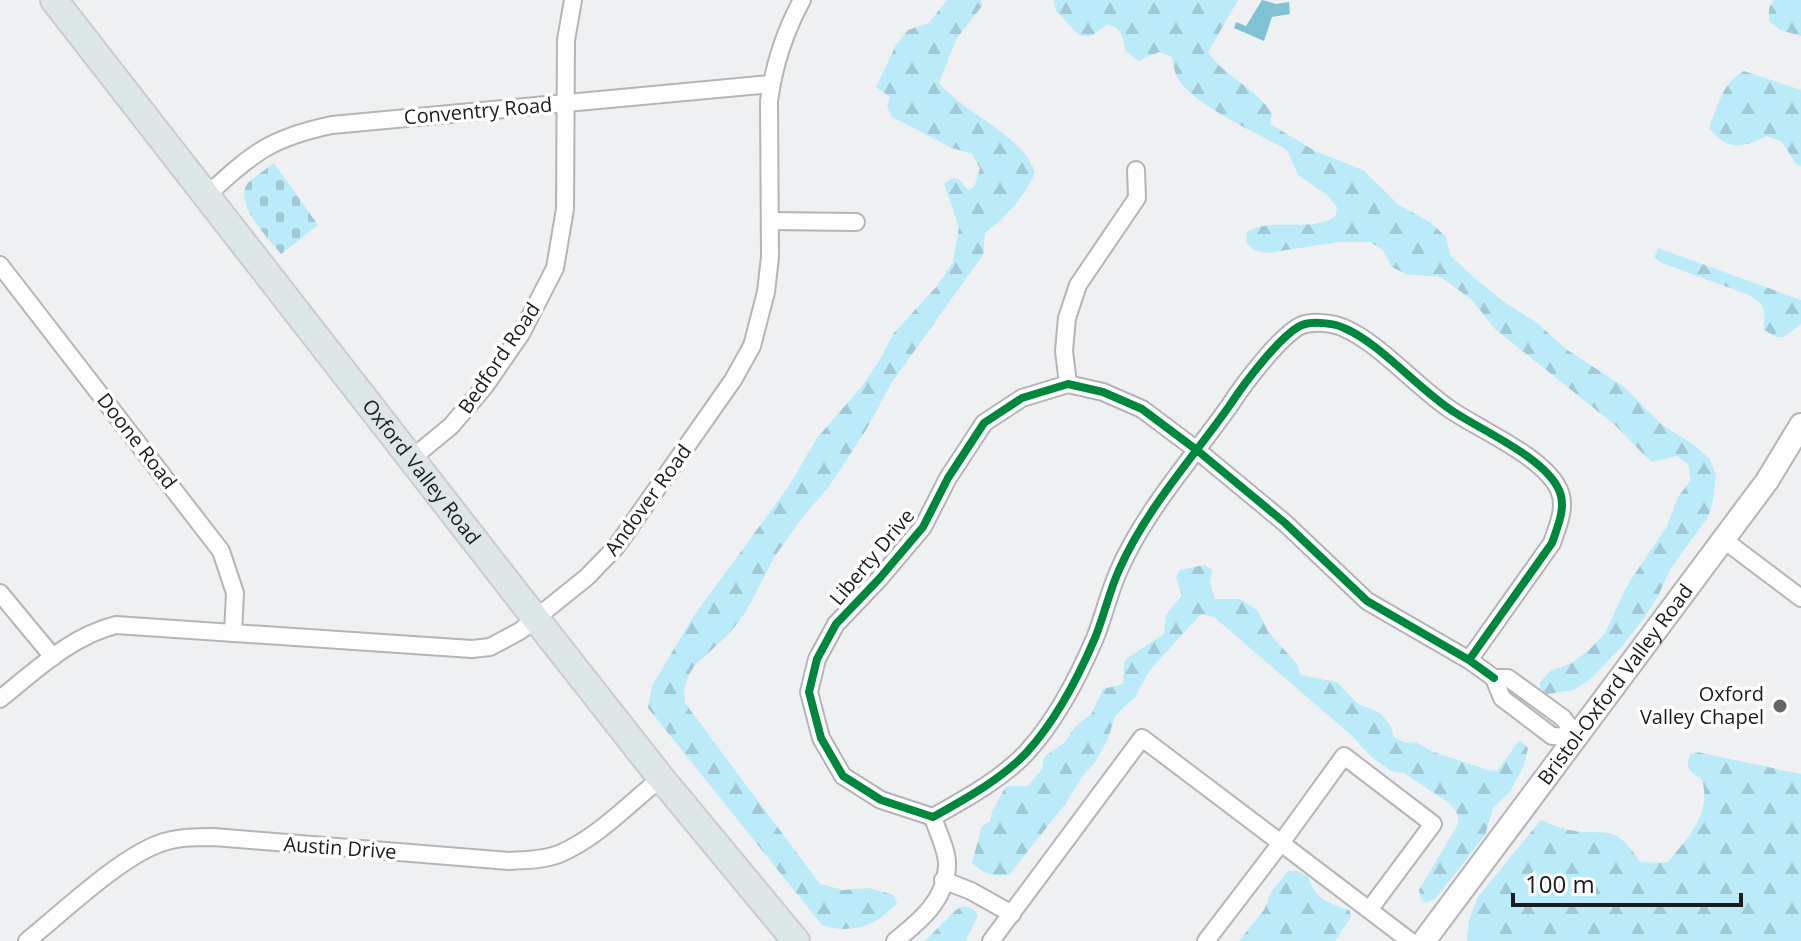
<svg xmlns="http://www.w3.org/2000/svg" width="1801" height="941" viewBox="0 0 1801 941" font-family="'Open Sans',sans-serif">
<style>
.forest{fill:url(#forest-firs)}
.cemetery{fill:url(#cemetery-stones)}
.water{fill:#7fc2d3}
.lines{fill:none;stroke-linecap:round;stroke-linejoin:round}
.minor-casing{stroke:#b4b5b6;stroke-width:20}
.secondary-casing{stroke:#b4b5b6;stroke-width:26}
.primary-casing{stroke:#cccccd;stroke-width:30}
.minor{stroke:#fdfdfd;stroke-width:16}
.secondary{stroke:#fdfdfd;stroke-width:22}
.primary{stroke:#dde7e8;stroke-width:26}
.cycleway-casing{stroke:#fff;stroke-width:13}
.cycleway{stroke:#00873e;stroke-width:8}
.poi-dot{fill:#656667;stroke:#fff;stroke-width:3}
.labels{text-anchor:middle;stroke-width:7;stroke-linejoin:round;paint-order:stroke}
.street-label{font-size:20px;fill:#1b1c1d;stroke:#fff}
.poi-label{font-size:20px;fill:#1b1c1d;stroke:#fff;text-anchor:end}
</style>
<defs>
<pattern id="forest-firs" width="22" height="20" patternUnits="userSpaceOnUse" patternTransform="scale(2)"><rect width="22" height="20" fill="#bbebf9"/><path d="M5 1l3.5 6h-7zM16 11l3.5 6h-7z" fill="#a0c9d5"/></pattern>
<pattern id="cemetery-stones" width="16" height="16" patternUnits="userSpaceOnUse" patternTransform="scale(2)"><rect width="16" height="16" fill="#bbebf9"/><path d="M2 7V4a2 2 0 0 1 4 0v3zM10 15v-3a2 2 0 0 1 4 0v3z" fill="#a0c9d5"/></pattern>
</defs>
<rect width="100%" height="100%" fill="#eff0f1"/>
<!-- forest -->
<g class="forest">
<path d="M947 0H981L982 6 957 38 939 83C965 114 1022 134 1035 172 1027 194 1004 220 985 233L983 255 892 382 866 430 828 488 805 514 775 556 745 613 729 634 695 665 688 676 684 691 685 703 820 884 843 890 869 888 894 895 897 903C877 926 851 935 822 925L648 708 652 686 693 617 789 486 817 438 863 385 882 356 893 334 937 286 953 262 959 227 944 184 952 178 959 179 968 190 974 187 980 168 972 154 952 148 892 117 887 107 890 97 876 87 896 45 908 30 929 23Z"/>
<path d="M1054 0H1238L1208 52C1226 78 1252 85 1272 113L1270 124 1315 151 1363 170 1399 205 1430 222 1446 237 1450 255 1471 275 1507 304 1536 322 1566 349 1624 387 1662 425 1693 444 1709 458 1716 475 1713 501 1708 517 1671 568 1658 596 1644 618 1622 646 1592 678 1574 690 1547 694 1540 688V682L1550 671 1572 663 1590 649 1605 633 1628 584 1667 526 1678 497 1691 479 1688 465 1677 456 1651 462 1615 425 1495 329 1472 300 1441 277 1406 274 1392 267 1383 250 1370 242H1339L1267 253 1254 250 1246 243 1247 232C1272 216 1309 234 1336 216L1337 207 1327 195 1298 175 1287 150C1260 134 1189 104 1176 75 1174 70 1173 62 1172 57L1159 52 1138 61 1125 50C1124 38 1121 26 1107 25L1091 36H1080L1056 11Z"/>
<polygon points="1774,0 1801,0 1801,36 1780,30 1769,21 1769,8"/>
<path d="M1744 71 1801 90V166L1797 165 1781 141 1767 136C1741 148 1728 152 1709 128 1717 107 1723 82 1744 71Z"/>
<path d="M1658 248 1801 300V324L1783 338 1776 337 1764 330C1764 309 1768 307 1749 295L1662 263 1654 258Z"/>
<path d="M1204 565 1212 570 1210 584 1215 599H1240L1257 610 1269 633 1298 665 1300 675 1337 682 1357 703 1380 713 1390 725 1394 737 1405 743 1416 742 1433 752 1488 770 1497 771 1518 742 1521 741 1528 748 1524 765 1510 792 1493 808 1485 835 1436 898 1426 903 1421 899 1419 890 1457 826 1459 821 1456 811 1449 803 1404 773 1391 771 1373 758 1351 735 1214 617 1201 614 1150 670 1135 697 1115 716 1108 739 1094 764 1084 774 1066 803 1009 875C992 877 984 874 972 863L982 826 990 822 992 812 1006 786H1028L1042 769 1044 757 1065 742 1076 726 1092 713 1103 689 1123 684 1124 664 1127 658 1164 634 1166 615 1182 595 1176 577 1180 570Z"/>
<path d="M1697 752 1801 774V941H1467L1469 920 1478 897 1541 820C1549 823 1557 827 1565 829 1604 839 1612 818 1640 862L1667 863C1688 838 1712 814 1702 779 1691 774 1683 766 1691 754Z"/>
<path d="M1288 871H1298L1309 878C1314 900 1331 903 1350 911L1351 917 1335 941H1239L1264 910 1271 892Z"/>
<polygon points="965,906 973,909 978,915 966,941 925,941 957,909"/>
</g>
<!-- cemetery -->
<path class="cemetery" d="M274 163 318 225 281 254C269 239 232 202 248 183 255 176 265 170 274 163Z"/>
<!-- water -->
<polygon class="water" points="1262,0 1276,4 1289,2 1290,14 1272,17 1264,41 1234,28 1236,22 1246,26"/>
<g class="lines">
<defs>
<g id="minor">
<path d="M206 196C252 154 269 138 332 125L771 84"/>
<polyline points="770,221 856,222"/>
<polyline points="0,265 221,551 235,593 233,633"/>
<polyline points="1068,384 1064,351 1067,318 1078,285 1137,198 1136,170"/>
<polyline points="411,459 451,426 485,386 521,334 555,268 565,209 566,40 573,0"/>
<polyline points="1724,540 1801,598"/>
<polyline points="0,593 53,657"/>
<path d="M1469 660 1552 543C1557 528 1567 507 1559 490 1545 458 1483 431 1454 412 1419 390 1380 343 1344 328 1334 323 1313 321 1302 325 1281 334 1243 385 1230 405 1192 459 1146 509 1119 570 1109 592 1104 616 1095 638 1078 678 1056 720 1027 752 1002 779 965 799 933 817L881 800 843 776 821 738 809 692 817 659 836 624 879 579 923 527 948 478 984 423 1022 398 1068 384 1103 392 1142 409 1198 451 1285 523 1367 601 1469 660 1494 678"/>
<polyline points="1494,678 1502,698 1552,736 1577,737"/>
<polyline points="1494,678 1508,678 1563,718 1577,737"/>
<path d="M0 699C35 671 71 636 116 625L472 649 490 647 520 631 587 577 616 547 733 380 752 346 766 292 770 257 769 101C774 64 784 33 802 0"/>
<polyline points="943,880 971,891 1012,914"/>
<polyline points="1369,910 1433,824 1344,756 1281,843 1410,941"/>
<path d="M27 941C62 913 123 854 164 842 180 837 197 837 214 837L509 861C526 860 544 860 559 854 597 838 629 804 661 778"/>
<path d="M895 941C919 922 946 900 947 866 948 851 937 831 933 817"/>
<polyline points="991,941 1142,738 1281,843 1206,941"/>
</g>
<g id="secondary">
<path id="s1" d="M1424 941 1767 481 1801 425"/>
</g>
<g id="primary">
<path id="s2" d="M54 0 536 619 661 778 796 941"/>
</g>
</defs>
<!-- minor casing -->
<use href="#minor" class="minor-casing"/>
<!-- secondary casing -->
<use href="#secondary" class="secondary-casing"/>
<!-- primary casing -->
<use href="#primary" class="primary-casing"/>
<!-- minor -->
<use href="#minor" class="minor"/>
<!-- secondary -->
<use href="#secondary" class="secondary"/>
<!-- primary -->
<use href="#primary" class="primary"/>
<defs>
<path id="cycleway" d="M1469 660 1552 543C1557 528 1567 507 1559 490 1545 458 1483 431 1454 412 1419 390 1380 343 1344 328 1334 323 1313 321 1302 325 1281 334 1243 385 1230 405 1192 459 1146 509 1119 570 1109 592 1104 616 1095 638 1078 678 1056 720 1027 752 1002 779 965 799 933 817L881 800 843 776 821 738 809 692 817 659 836 624 879 579 923 527 948 478 984 423 1022 398 1068 384 1103 392 1142 409 1198 451 1285 523 1367 601 1469 660 1494 678"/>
</defs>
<!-- cycleway casing -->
<use href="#cycleway" class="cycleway-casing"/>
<!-- cycleway -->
<use href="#cycleway" class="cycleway"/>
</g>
<!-- markers -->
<circle class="poi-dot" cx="1780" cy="706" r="8"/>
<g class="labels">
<!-- street labels -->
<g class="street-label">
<text transform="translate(478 111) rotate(-5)" y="7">Conventry Road</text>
<text transform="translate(499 358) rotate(-56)" y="7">Bedford Road</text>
<text transform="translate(137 441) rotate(52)" y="7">Doone Road</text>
<text dy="7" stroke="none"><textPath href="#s2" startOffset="598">Oxford Valley Road</textPath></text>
<text transform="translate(648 500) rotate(-54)" y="7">Andover Road</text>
<text transform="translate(872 557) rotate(-50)" y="7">Liberty Drive</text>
<text dy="7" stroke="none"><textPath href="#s1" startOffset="320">Bristol-Oxford Valley Road</textPath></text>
<text transform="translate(340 848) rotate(4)" y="7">Austin Drive</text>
</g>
<!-- poi labels -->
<g class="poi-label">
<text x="1764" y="701">Oxford<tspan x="1764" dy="23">Valley Chapel</tspan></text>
</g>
</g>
<!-- scale -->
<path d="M1513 893v12h228v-12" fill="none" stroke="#1b1c1d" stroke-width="4"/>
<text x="1525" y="893" font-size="24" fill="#1b1c1d" stroke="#ffffff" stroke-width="6" paint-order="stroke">100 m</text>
</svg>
